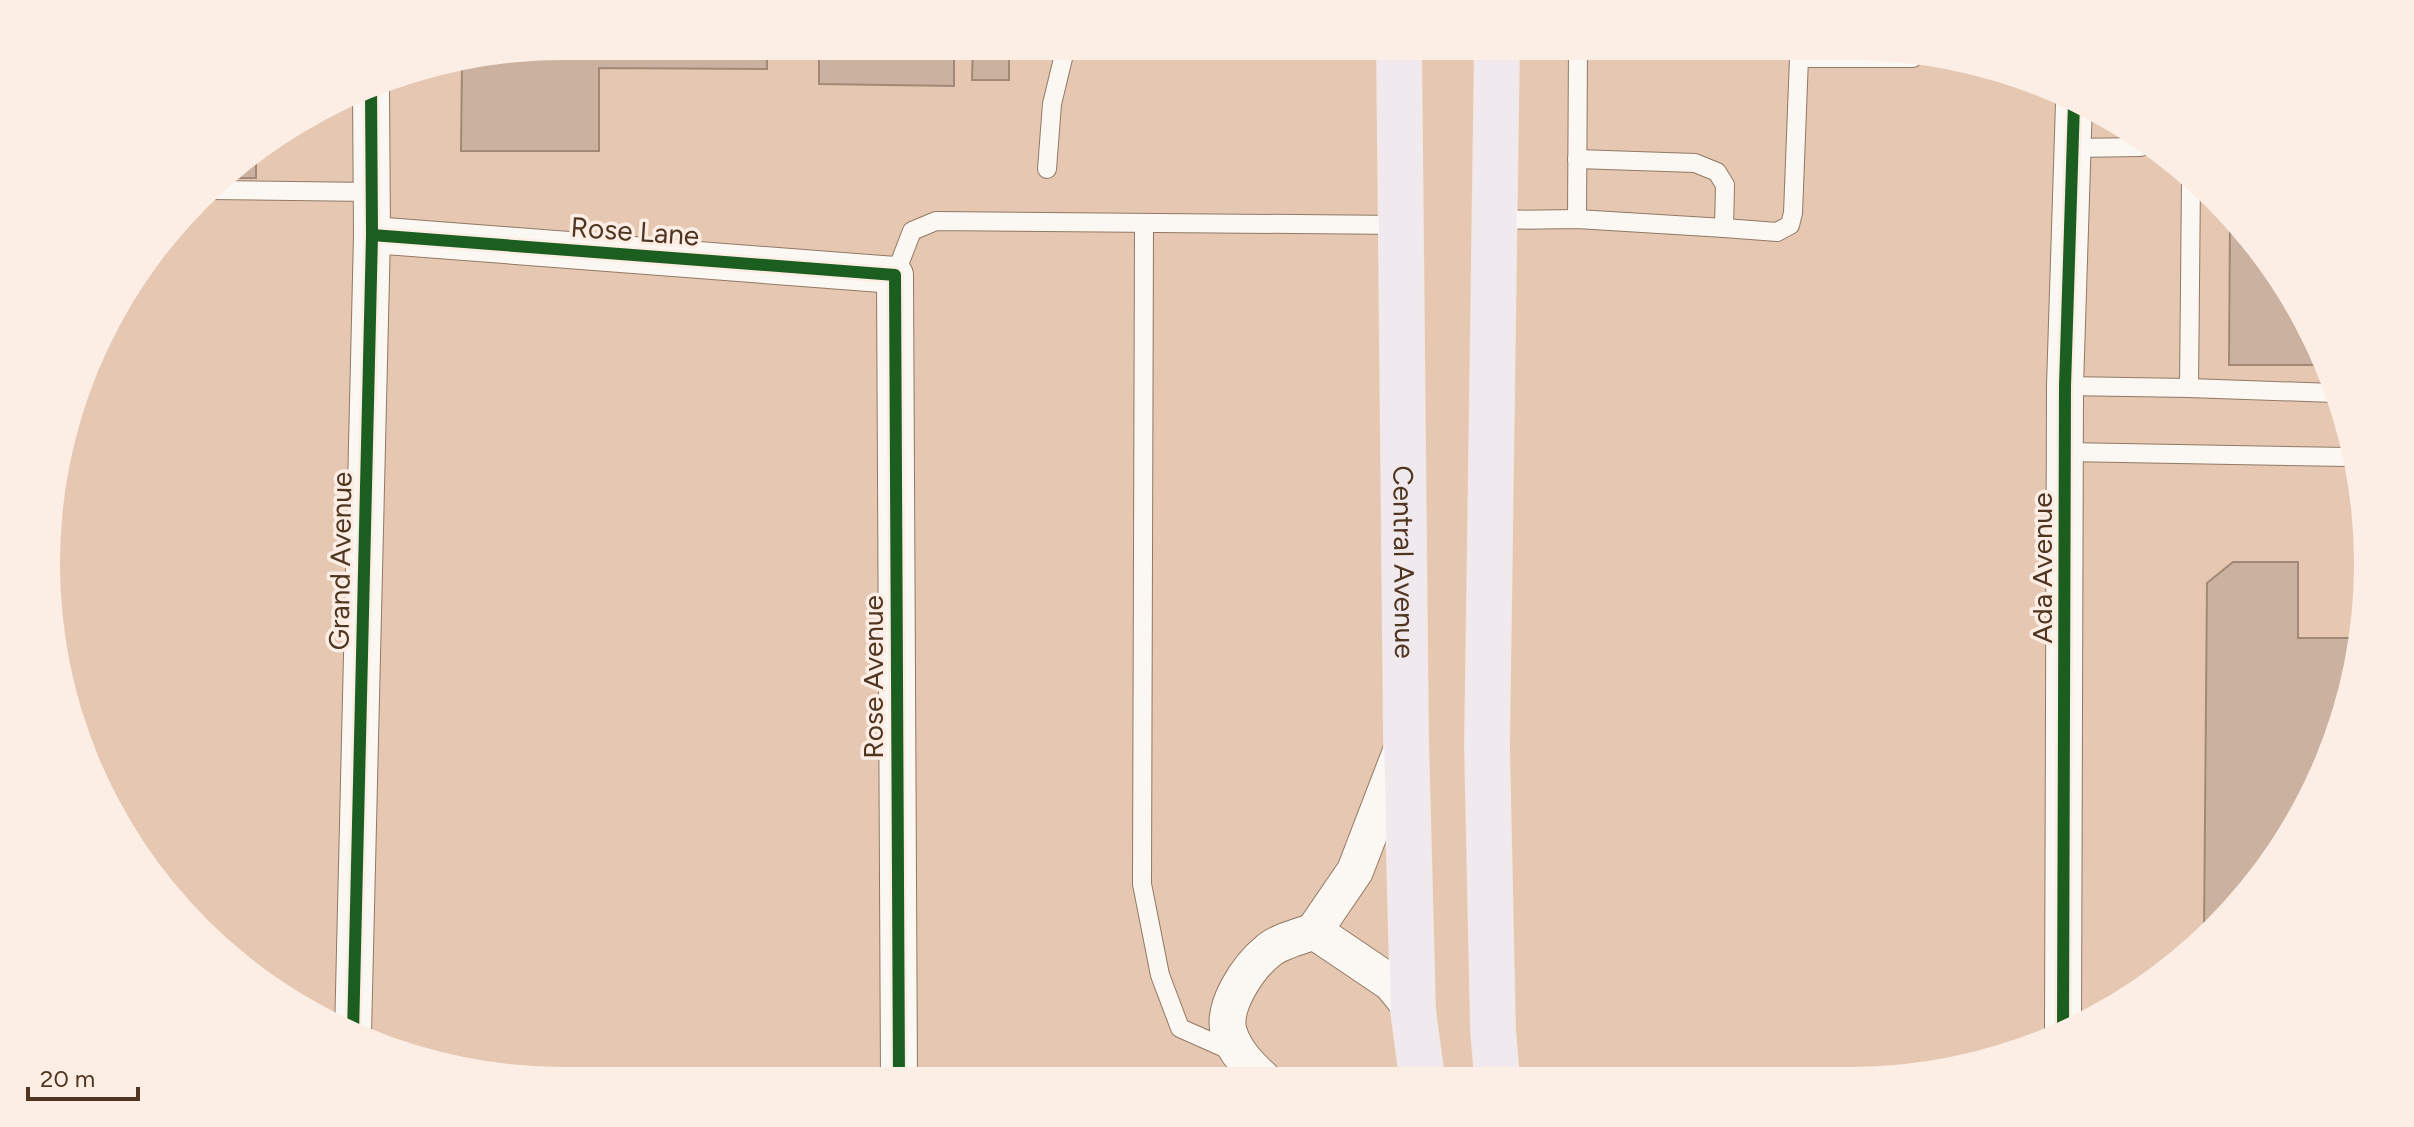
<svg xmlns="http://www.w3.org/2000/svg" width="2414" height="1127" viewBox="0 0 2414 1127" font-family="Figtree,sans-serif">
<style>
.building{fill:#cbb19f;stroke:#a28976;stroke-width:2}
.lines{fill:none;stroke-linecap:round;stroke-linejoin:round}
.service-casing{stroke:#927964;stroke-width:20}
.minor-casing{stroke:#927964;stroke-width:38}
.primary-casing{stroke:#f3e6dc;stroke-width:46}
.service{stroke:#fbf7f3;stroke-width:18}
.minor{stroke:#fbf7f3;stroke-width:36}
.primary{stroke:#f0eaee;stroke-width:44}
.cycleway-casing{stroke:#fceee4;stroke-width:17}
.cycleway{stroke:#1b5e20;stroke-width:12}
.labels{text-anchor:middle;stroke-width:7;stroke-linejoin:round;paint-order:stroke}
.street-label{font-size:28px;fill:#503521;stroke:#fceee4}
</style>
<rect width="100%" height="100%" fill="#e5c7b2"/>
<!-- building -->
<g class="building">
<polygon points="564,46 767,46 767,69 599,68 599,151 461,151 462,63"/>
<polygon points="819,46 954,46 954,86 819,84"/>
<polygon points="973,46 1009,46 1009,80 972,80"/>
<polygon points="256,155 256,178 220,178 223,174"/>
<polygon points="2230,218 2328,365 2329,365 2229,365"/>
<polygon points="2233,562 2298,562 2298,638 2353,638 2329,761 2261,878 2204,935 2207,583"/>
</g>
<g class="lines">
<defs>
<g id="service">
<polyline points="1799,49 1799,58 1913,58"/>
<polyline points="2073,148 2141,147"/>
<polyline points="1047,169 1052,104 1066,46"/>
<polyline points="210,190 371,192"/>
<polyline points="1577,219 1578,46"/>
<polyline points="1495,220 1577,219 1724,228 1725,185 1717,172 1695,163 1577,159"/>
<polyline points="1144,223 1142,884 1160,975 1180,1028 1234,1052"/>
<polyline points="1724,228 1777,232 1790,225 1793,213 1799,58"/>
<polyline points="895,275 912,231 936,221 1401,225"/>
<polyline points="2065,386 2189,388 2191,181"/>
<polyline points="2189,388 2334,393"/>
<polyline points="2066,452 2347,457"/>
</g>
<g id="minor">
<polyline points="372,235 895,275 899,1080"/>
<polyline points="1314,931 1355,871 1403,746"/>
<polyline points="1314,931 1391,983 1413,1010"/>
<polyline points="2063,1033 2065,386 2074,103"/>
<polyline points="353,1034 372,235 371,89"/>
<path d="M1263 1079C1249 1066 1235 1052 1229 1033 1221 1007 1248 967 1268 951 1279 941 1300 937 1314 931"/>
</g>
<g id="primary">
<path id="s1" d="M1399 46 1406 739 1413 1010 1422 1078"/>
<polyline points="1497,1078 1493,1030 1487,746 1497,46"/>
</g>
</defs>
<!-- service casing -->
<use href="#service" class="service-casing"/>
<!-- minor casing -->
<use href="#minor" class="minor-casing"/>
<!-- primary casing -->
<use href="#primary" class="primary-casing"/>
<!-- service -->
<use href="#service" class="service"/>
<!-- minor -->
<use href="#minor" class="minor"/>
<!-- primary -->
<use href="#primary" class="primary"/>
<defs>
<g id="cycleway">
<polyline points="372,235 895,275 899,1080"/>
<polyline points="2063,1033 2065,386 2074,103"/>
<polyline points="353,1034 372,235 371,89"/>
</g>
</defs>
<!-- cycleway casing -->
<use href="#cycleway" class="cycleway-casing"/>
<!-- cycleway -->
<use href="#cycleway" class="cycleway"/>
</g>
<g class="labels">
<!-- street labels -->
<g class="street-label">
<text transform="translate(635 231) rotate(4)" y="10">Rose Lane</text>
<text transform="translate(340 561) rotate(-89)" y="10">Grand Avenue</text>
<text dy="10" stroke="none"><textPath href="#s1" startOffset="516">Central Avenue</textPath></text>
<text transform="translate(2042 568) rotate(-90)" y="10">Ada Avenue</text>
<text transform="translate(873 677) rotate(-90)" y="10">Rose Avenue</text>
</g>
</g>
<!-- crop -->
<path d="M0 0H2414V1127H0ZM563 60H1851A503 503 0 0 1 2354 563V564A503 503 0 0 1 1851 1067H563A503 503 0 0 1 60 564V563A503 503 0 0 1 563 60Z" fill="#fceee4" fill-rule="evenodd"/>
<!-- scale -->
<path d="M28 1087v12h110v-12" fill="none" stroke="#503521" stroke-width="4"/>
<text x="40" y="1087" font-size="24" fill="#503521" stroke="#fceee4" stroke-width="6" paint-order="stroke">20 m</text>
</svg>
